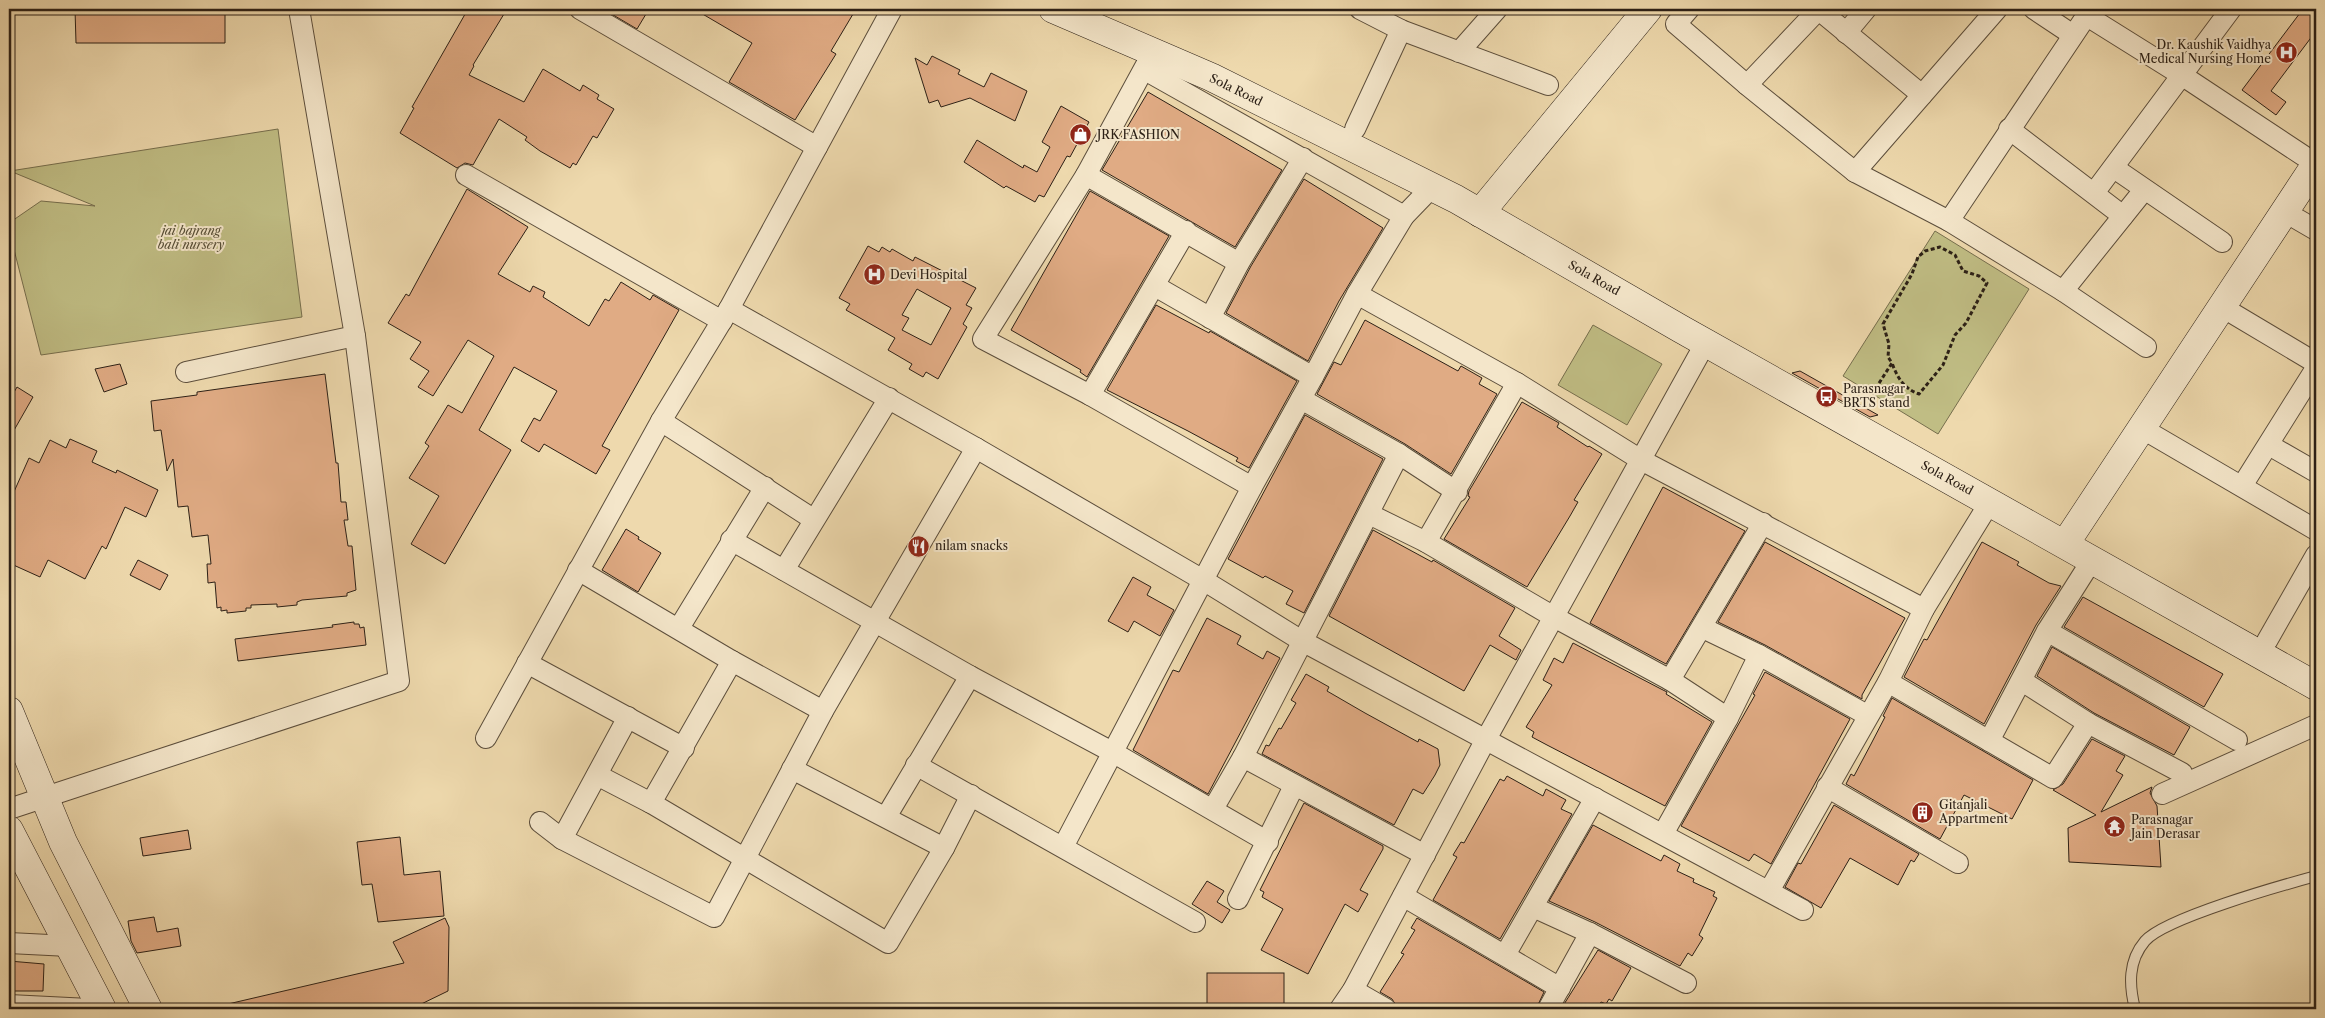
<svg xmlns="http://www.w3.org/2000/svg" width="2325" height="1018" viewBox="0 0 2325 1018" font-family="'Libre Caslon Text',serif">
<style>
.green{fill:#c0bd84;stroke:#766e4d}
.building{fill:#e0ab84;stroke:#2c2016;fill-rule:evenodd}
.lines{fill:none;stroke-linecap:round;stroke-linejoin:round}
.lane-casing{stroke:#5c4e3c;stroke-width:12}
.street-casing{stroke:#5c4e3c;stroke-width:22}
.secondary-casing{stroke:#2c2016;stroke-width:29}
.path{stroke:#2c2016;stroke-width:3;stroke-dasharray:4 2.5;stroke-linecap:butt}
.lane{stroke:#f4e6ca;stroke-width:10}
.street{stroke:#f4e6ca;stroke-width:20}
.secondary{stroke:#f4e6ca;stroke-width:28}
.labels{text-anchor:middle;stroke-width:4;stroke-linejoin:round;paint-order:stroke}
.poi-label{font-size:12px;fill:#2c2016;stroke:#f4e6ca;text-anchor:start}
.street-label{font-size:12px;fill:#2c2016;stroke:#f4e6ca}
.park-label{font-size:12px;font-style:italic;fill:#584f37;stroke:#f4e6ca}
</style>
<rect width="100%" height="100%" fill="#eed9ad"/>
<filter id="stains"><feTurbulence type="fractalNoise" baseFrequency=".004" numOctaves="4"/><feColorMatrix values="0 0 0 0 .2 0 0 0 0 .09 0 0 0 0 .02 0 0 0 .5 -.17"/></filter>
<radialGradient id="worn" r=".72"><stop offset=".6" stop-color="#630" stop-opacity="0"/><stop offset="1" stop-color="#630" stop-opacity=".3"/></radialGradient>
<!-- green -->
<g class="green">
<polygon points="278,129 302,317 41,355 9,230 9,223 41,201 95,206 10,171"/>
<polygon points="1935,231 2029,289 1938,434 1843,376"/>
<polygon points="1593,325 1662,364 1627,425 1558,385"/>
</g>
<!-- building -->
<g class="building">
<polygon points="75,9 225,9 225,43 76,43"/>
<polygon points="468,9 507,9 473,65 474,66 469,75 524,102 543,69 580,91 583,85 599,95 597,99 614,109 597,138 593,136 576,165 573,163 570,168 540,151 525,140 527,137 499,119 473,165 465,163 457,168 400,133 414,108 412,107"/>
<polygon points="603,9 649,9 637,29"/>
<polygon points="694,9 856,9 831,51 836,54 795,120 729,82 752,43"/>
<polygon points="2303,9 2316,9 2316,31 2271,91 2286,102 2276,115 2242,90"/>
<polygon points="932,56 960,70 958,74 984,87 991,73 1027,91 1015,121 970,98 941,107 938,100 929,103 915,58 927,65"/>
<polygon points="1148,92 1282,170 1235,247 1102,170"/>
<polygon points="1061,106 1089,122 1070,157 1067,156 1044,197 1039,195 1035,202 1006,186 1004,188 964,162 977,140 1023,168 1024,165 1037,172 1050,147 1042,142"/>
<polygon points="1304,179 1383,228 1339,301 1308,361 1226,313 1251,266"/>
<polygon points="467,189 528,227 498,274 530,292 533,286 545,292 543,297 589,326 605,299 609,301 621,282 650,300 653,295 679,310 602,446 610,450 596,474 544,444 539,452 521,441 534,418 540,421 557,391 514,367 479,430 511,450 445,564 411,544 439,496 409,478 429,446 425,443 448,405 462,413 494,356 468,340 433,396 418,387 429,371 410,359 421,342 388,323 406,294 409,296"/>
<polygon points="1090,191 1169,236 1087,377 1080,372 1081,370 1011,330"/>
<path d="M868 246 879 252 882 247 890 252 892 249 913 261 915 257 976 288 966 305 972 308 963 324 967 327 938 379 926 372 923 377 909 369 912 364 888 350 895 338 846 310 850 304 839 298ZM917 289 951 308 931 345 902 330 909 318 902 315Z"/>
<polygon points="1156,305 1209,333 1210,331 1297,381 1249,468 1236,461 1238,458 1188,431 1107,390"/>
<polygon points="1365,320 1458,371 1461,366 1482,378 1479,384 1497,394 1451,474 1405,444 1317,394 1334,362 1341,365"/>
<polygon points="120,364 127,384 104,392 95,369"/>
<polygon points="1800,371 1878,415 1870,417 1792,373"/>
<polygon points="325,374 336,463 338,463 341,502 346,502 348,520 344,520 348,546 352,546 356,590 347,593 347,596 302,600 297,602 297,605 277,607 277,604 251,605 251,608 246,608 246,611 227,613 227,610 221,611 221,607 217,608 215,582 208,583 207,564 211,564 208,535 192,537 188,506 178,507 173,459 167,471 161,430 154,431 151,401 197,395 197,392"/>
<polygon points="17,387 33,397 9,439 9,401"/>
<polygon points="1522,402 1559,423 1557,427 1588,447 1589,446 1602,454 1574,500 1578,502 1570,516 1527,587 1444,539 1470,497 1468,496 1469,491"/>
<polygon points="1305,415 1383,459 1304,613 1286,604 1293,591 1265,576 1263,578 1228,559"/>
<polygon points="70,439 97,451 92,462 116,473 117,470 158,490 146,517 125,507 106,549 102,546 85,579 48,560 40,577 9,563 9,492 13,494 29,458 39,463 50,440 66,448"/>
<polygon points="1663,487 1745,531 1666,664 1590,623"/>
<polygon points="626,529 639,537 638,539 661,553 638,592 602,570"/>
<polygon points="1373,530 1432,562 1433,560 1515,608 1499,636 1521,650 1516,660 1490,645 1464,691 1329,616"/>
<polygon points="1765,542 1905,618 1862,695 1862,699 1765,645 1718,622"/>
<polygon points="1982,542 2019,562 2017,565 2049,583 2061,586 2036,625 1984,724 1904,677 1924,639 1927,640"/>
<polygon points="138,560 168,575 160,590 130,575"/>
<polygon points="1133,577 1151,587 1147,595 1174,610 1160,636 1134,621 1128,632 1108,621"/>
<polygon points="2083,597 2223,674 2204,707 2064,627"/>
<polygon points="1207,618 1241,636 1237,644 1263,659 1267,651 1280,658 1208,794 1133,750 1173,670 1179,672"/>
<polygon points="354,622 354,624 359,624 360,628 364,627 366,645 238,661 235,639 333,627 332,625"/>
<polygon points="1573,643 1661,689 1667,692 1666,694 1712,722 1665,806 1547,745 1532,737 1534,732 1526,727 1552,685 1543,680 1554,658 1563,663"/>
<polygon points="2052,647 2190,727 2174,755 2094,713 2037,676"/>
<polygon points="1765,672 1850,719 1771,864 1754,854 1749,861 1681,826 1755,695 1753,694"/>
<polygon points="1306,674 1329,687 1327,691 1365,713 1418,742 1419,739 1438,749 1440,765 1435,775 1423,794 1413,789 1394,825 1262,754 1266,745 1269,746 1279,728 1281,729 1296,703 1291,700"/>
<polygon points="1892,698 2033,780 2012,819 1964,795 1940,839 1846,784 1851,774 1854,776 1871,744 1885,717 1883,716"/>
<polygon points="2092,739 2125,756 2116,771 2123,775 2101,812 2152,787 2150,793 2157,806 2161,867 2069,862 2068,828 2096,815 2053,790 2063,784"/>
<polygon points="1507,776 1543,796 1546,789 1566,800 1561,809 1572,814 1500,939 1433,900 1457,857 1453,855 1461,842 1464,843 1500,779 1504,781"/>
<polygon points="1304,803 1383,846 1383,849 1360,890 1368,894 1358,912 1345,904 1308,974 1261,950 1283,909 1262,897 1264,892 1260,890"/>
<polygon points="1834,805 1919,854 1914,862 1911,860 1898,885 1850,858 1821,908 1785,887 1798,863 1801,864"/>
<polygon points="1593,825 1661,861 1664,855 1680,864 1677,871 1694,879 1693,882 1715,892 1713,896 1717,898 1699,935 1703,938 1692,956 1688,953 1680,966 1595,922 1549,901"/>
<polygon points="188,830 191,849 143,856 140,838"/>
<polygon points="400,837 404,875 440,871 444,916 378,922 372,884 362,885 357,842"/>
<polygon points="1207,881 1224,891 1217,902 1230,910 1222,923 1192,904"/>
<polygon points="154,917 157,932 178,928 181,946 137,953 131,941 128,921"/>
<polygon points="445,918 449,927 448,991 411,1009 229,1009 228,1004 404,963 393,942"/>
<polygon points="1417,918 1544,992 1536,1009 1398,1009 1392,999 1380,992 1404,954 1401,953 1415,930 1411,928"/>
<polygon points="1598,950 1631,968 1612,1001 1609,999 1606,1004 1601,1002 1597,1009 1561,1009"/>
<polygon points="9,961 44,964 43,991 9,991"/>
<rect x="1207" y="973" width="77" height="36"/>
</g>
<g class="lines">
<defs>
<path id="lane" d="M2135 1009C2129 985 2128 961 2145 941 2165 918 2283 885 2316 876"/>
<g id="street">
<polyline points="580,9 817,147"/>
<polyline points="1360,9 1401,30 1548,85"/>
<polyline points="1689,9 1676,24 1747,85 1819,9"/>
<polyline points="1997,9 1855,172 1949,221 2091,9"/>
<polyline points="2034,9 2073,35"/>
<polyline points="1819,10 1922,95"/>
<polyline points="2087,16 2183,76 2316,164"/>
<polyline points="1846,33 1866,9"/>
<polyline points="1153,52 1086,175 983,339 1090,395 1252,487"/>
<polyline points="1459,52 1497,9"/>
<polyline points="1152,74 1404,216"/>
<polyline points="1747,85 1855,172"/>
<polyline points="1355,129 1401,30"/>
<polyline points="2009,129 2123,216"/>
<polyline points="2114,168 2222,242"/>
<polyline points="466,175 722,321"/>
<polyline points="1086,175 1239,263"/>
<polyline points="2094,193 2231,9"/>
<polyline points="2285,212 2316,230"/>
<polyline points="1949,221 2063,291 2146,347"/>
<polyline points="1155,286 1313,377"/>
<polyline points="2063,291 2144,190"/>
<polyline points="1357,294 1517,383 1641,460 1924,609 1888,682 1769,891"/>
<polyline points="2222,307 2316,363"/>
<polyline points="729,309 976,448 1203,580 1302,641 1803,910"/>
<polyline points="1210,318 1239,263 1303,158"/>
<polyline points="186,372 355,336"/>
<polyline points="1090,395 1186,231"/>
<polyline points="1301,399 1399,454 1457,492"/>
<polyline points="661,421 813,519"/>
<polyline points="2143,429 2316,530"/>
<polyline points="2269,445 2316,472"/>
<polyline points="2242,486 2316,368"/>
<polyline points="1369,514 1426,542 1554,617 1670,680 1728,718"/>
<polyline points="731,540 970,676 1114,753 1268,842"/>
<polyline points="1426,542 1517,383"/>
<polyline points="578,570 732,661 823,711"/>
<polyline points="784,570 889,398"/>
<polyline points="1924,609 1990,502"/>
<polyline points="679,628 765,487"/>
<polyline points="1703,628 1759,655 1867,715"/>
<polyline points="2047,631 2237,740"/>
<polyline points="2267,641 2316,555"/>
<polyline points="527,663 684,748"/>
<polyline points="1670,680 1763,523"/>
<polyline points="2022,681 2088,723 2182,773"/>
<polyline points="1888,682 2053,778 2088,723"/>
<polyline points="486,738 661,421 729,309 892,9"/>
<polyline points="1989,741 2047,631 2092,560"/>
<polyline points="1243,757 1425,855"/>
<polyline points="916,765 1195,922"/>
<polyline points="792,769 944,848"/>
<polyline points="597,775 651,803 888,943 944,848 971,795"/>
<polyline points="1827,787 1958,863"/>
<polyline points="2162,794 2316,725"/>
<polyline points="651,803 732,661"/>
<polyline points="9,809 399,681 355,336 299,9"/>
<polyline points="1213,809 1243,757 1399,454"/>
<polyline points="886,817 970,676"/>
<polyline points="540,822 562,839 714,917 823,711 976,448"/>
<polyline points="1663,834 1728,718 1759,655"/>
<polyline points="562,839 628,717"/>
<polyline points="1063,847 1252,487 1313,377 1357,294 1404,216 1432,187"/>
<polyline points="1403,896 1560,988"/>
<polyline points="1238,899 1294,786"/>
<polyline points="1533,907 1590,933 1686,983"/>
<polyline points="9,943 69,946"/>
<polyline points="1505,955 1595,798"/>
<polyline points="1353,990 1386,1009"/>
<polyline points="9,1005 89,1009"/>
<polyline points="1340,1009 1353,990 1485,741 1706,342"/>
<polyline points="1548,1009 1590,933"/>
</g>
<g id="secondary">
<polyline points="1053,9 1211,77 1456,199 1681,329 2316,686"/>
<polyline points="1480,213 1648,9"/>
<polyline points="2065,544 2316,164"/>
<polyline points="9,711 63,842 148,1009"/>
<polyline points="9,830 102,1009"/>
</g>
</defs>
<!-- lane casing -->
<use href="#lane" class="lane-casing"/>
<!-- street casing -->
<use href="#street" class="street-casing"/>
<!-- secondary casing -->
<use href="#secondary" class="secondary-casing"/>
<!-- path -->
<path class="path" d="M1872 394 1892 363 1888 357 1889 344 1883 324 1912 274 1918 257 1925 251 1940 247 1955 255 1963 271 1979 276 1987 283 1966 323 1955 335 1943 365 1919 394C1904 389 1897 377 1892 363"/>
<!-- lane -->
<use href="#lane" class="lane"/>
<!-- street -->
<use href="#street" class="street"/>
<!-- secondary -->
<use href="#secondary" class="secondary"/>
</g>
<!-- icons -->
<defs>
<symbol id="hospital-disc" viewBox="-11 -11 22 22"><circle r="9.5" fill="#8f2418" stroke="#f4e6ca"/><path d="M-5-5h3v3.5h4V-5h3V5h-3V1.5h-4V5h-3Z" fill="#fff"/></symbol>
<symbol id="shop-disc" viewBox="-11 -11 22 22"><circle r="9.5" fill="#8f2418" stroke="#f4e6ca"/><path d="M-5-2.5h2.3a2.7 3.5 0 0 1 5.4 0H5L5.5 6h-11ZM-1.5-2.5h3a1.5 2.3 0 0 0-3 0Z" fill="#fff"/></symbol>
<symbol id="bus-disc" viewBox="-11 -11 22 22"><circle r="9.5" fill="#8f2418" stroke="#f4e6ca"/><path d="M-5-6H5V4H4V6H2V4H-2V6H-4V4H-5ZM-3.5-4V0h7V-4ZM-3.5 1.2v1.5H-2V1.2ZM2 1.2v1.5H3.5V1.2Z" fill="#fff"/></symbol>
<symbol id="restaurant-disc" viewBox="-11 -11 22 22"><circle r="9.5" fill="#8f2418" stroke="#f4e6ca"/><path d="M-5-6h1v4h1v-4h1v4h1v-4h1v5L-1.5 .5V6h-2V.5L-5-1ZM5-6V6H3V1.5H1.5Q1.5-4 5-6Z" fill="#fff"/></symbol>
<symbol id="building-disc" viewBox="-11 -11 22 22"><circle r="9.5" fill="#8f2418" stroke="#f4e6ca"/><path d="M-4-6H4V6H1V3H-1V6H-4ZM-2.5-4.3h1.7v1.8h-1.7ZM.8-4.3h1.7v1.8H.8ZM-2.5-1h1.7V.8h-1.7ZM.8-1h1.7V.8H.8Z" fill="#fff"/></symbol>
<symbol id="temple-disc" viewBox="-11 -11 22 22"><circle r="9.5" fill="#8f2418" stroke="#f4e6ca"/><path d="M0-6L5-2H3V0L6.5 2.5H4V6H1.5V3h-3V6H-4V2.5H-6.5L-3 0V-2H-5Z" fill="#fff"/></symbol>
</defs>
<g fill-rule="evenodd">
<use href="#hospital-disc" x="2274" y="40" width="25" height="25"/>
<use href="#shop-disc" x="1068" y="122" width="25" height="25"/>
<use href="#hospital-disc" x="862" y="262" width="25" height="25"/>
<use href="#bus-disc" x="1814" y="384" width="25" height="25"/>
<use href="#restaurant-disc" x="906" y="534" width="25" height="25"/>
<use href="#building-disc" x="1910" y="800" width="25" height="25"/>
<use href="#temple-disc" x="2102" y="814" width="25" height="25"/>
</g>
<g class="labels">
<!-- poi labels -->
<g class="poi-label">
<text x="2271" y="49" text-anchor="end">Dr. Kaushik Vaidhya<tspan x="2271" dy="14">Medical Nursing Home</tspan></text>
<text x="1097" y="139">JRK FASHION</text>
<text x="890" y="279">Devi Hospital</text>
<text x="1843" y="393">Parasnagar<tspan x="1843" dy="14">BRTS stand</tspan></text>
<text x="935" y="550">nilam snacks</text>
<text x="1939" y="809">Gitanjali<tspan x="1939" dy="14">Appartment</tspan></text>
<text x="2131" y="824">Parasnagar<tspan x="2131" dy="14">Jain Derasar</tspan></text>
</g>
<!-- street labels -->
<g class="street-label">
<text transform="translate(1236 90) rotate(26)" y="4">Sola Road</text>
<text transform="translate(1594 278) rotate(30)" y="4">Sola Road</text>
<text transform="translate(1947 478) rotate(29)" y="4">Sola Road</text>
</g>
<!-- park labels -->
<g class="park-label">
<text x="191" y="235">jai bajrang<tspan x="191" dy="14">bali nursery</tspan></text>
</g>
</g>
<!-- margin -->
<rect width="2325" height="1018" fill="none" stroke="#eed9ad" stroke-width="30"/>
<rect x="10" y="10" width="2305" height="998" fill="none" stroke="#2c2016" stroke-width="2.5"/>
<rect x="15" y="15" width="2295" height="988" fill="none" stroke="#2c2016"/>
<rect width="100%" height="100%" filter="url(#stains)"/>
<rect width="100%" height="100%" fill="url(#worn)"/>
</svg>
